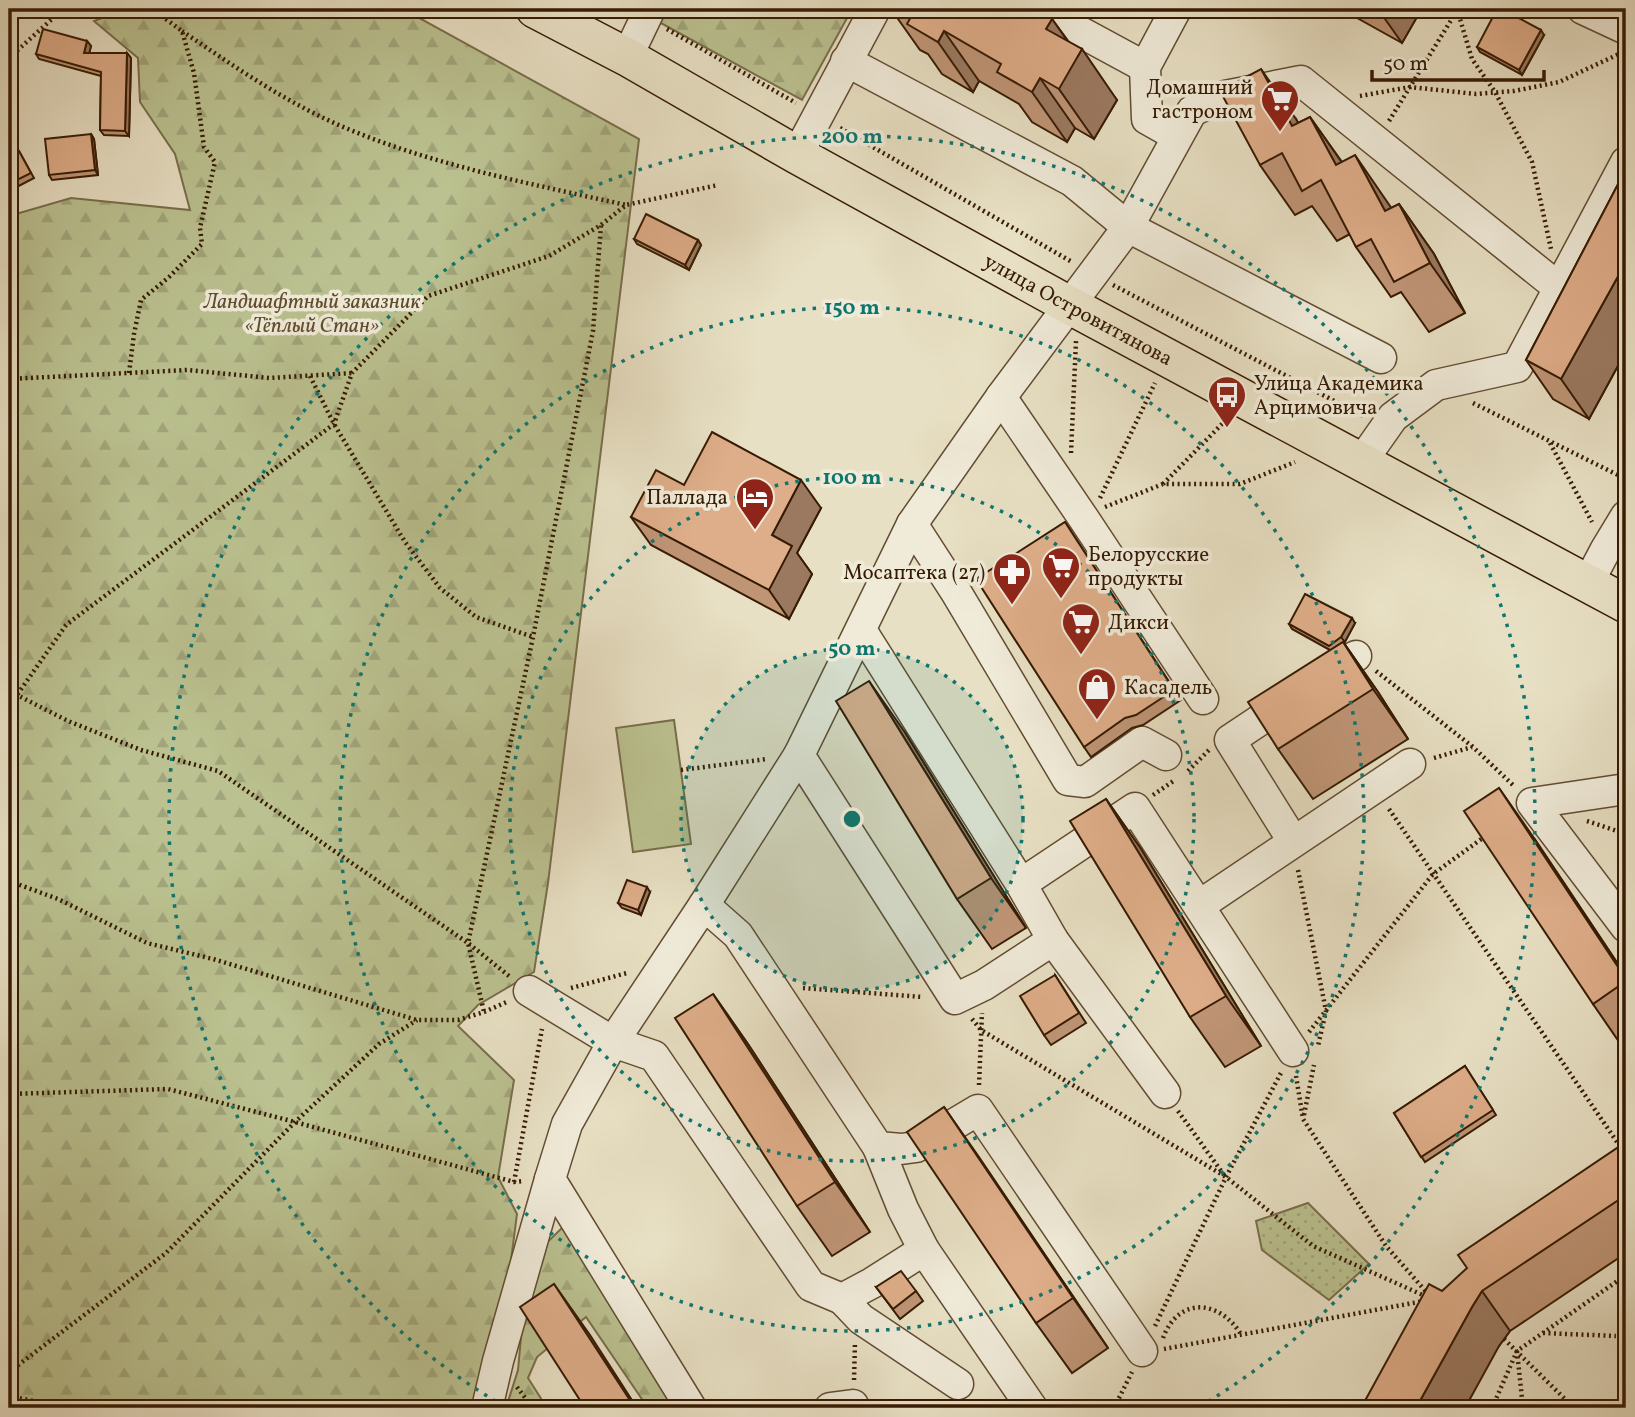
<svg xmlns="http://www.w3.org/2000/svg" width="1635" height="1417" viewBox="0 0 1635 1417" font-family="Vollkorn,serif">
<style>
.grass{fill:url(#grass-dots);stroke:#786e4a;stroke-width:2}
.forest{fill:url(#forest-firs);stroke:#786e4a;stroke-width:2}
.garden{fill:#bbc190;stroke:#786e4a;stroke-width:2}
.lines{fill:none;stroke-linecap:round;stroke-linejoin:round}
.minor-casing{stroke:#624c33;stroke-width:33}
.major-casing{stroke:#361b03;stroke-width:40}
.path{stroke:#361b03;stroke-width:4.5;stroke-dasharray:2 3.5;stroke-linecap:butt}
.minor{stroke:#f0ebd9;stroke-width:30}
.major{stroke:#e8e0c4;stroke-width:37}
.wall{fill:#bf9576;stroke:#361b03;stroke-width:2}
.shaded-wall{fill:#9b7960;stroke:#361b03;stroke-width:2}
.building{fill:#dead89;stroke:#361b03;stroke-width:2}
.ring{fill:none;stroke:#0f766e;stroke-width:3.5;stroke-dasharray:3.5 7}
.labels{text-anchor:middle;stroke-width:7;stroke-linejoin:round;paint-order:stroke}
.poi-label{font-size:21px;fill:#361b03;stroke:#f0ebd9;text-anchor:start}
.park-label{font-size:21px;font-style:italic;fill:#5e4d2d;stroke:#f0ebd9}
.street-label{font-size:21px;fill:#361b03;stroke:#f0ebd9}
.centre{fill:#0f766e;stroke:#f0ebd9;stroke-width:3.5}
.ring-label{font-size:21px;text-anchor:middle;font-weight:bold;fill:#0f766e;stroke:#f0ebd9;stroke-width:7;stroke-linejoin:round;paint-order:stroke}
</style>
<defs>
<pattern id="grass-dots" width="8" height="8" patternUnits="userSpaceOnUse" patternTransform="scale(1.75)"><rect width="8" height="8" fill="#bbc190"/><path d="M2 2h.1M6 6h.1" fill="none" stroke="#a1a57b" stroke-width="1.8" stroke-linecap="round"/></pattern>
<pattern id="forest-firs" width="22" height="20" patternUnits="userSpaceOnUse" patternTransform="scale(1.75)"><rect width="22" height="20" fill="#bbc190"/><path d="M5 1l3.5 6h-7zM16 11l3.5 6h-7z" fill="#a1a57b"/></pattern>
</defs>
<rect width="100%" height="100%" fill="#e8e0c4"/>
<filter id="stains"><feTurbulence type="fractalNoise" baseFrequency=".00286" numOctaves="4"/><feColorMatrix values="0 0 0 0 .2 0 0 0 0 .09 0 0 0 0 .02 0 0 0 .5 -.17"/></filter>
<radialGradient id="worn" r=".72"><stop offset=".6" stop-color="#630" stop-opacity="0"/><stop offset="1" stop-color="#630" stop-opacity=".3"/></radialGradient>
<!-- grass -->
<polygon class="grass" points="1308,1203 1369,1264 1329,1300 1262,1250 1256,1221"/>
<!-- forest -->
<g class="forest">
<polygon points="125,9 403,9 639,139 548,883 534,972 478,1005 458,1026 514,1080 498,1177 517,1214 498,1361 484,1408 9,1408 9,216 71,198 190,210 175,154 140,102 138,58 94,21"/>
<polygon points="666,9 852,9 802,100 659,22"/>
<polygon points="567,1223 676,1408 648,1408 586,1317 537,1357 528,1378 547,1408 506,1408 518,1370 528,1261"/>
</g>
<!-- garden -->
<polygon class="garden" points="674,720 691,844 633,852 616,728"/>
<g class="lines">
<defs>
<g id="minor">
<polyline points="1038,9 1145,67"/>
<polyline points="1176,9 1145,67 1147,119 1177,136"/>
<polyline points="1583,9 1626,29"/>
<polyline points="627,57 650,9"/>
<polyline points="846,61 1072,181 1128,227 1381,358"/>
<polyline points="797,155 875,9"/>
<polyline points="1001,397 1084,519 1203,699"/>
<polyline points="1362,461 1393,417 1436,385 1517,367 1626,162"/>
<polyline points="912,524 956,592 1068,780 1085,782 1142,742 1166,755"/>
<polyline points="1588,583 1606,549 1626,516"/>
<polyline points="861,630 1021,884 1053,940 1165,1093"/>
<polyline points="799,755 955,999 984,985 1053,940"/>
<polyline points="1626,789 1532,803 1626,927"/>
<polyline points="1293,841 1230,740 1356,656"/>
<polyline points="1021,884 1135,808 1293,1051"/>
<polyline points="704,905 738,935 878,1147 901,1149 916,1147 978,1110 1142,1351"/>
<polyline points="1200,905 1410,764"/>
<polyline points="529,991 613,1042 654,1056 811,1286 842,1299 872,1283 924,1250"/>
<polyline points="878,1147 903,1209 924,1250 1032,1408"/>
<polyline points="842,1299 861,1319 958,1384"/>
<polyline points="487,1408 498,1361 550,1179"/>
<polyline points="691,1408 550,1179 567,1124 613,1042 704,905 799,755 912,524 1001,397 1128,227 1192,111 1225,96 1301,81 1559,288"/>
<polyline points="830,1408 853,1405 854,1408"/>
</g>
<g id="major">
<path id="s1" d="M535 9 627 57 797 155 1069 305 1626 604"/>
</g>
</defs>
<!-- minor casing -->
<use href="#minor" class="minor-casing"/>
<!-- major casing -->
<use href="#major" class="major-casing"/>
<!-- path -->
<g class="path">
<polyline points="1457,9 1472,59 1495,92 1532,162 1551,249"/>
<polyline points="667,29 796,103"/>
<path d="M182 31C235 67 288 104 348 129 437 166 532 184 626 205"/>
<polyline points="9,58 63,9"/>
<polyline points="1360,96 1410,87 1476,94 1514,91 1559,82 1619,54"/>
<polyline points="1389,121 1458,9"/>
<polyline points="840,128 1072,262"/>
<polyline points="1113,285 1363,416"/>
<polyline points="129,373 134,334 141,300 169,277 202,244 200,228 215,162 204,147 194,73 182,31 152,9"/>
<polyline points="310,376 334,424 405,542 440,588 476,617 533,637"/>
<polyline points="9,379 187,370 270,378 352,373"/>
<polyline points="1473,403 1626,479"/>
<polyline points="1550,443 1592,522"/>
<polyline points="1071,453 1076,341"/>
<polyline points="1163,484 1224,422"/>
<polyline points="1100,498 1155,383"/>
<polyline points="1105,507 1163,484 1240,484 1295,462"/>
<polyline points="1376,671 1473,747 1515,787"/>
<polyline points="9,685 17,695 68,721 141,750 218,771 468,943 484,1012"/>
<polyline points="9,701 17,695 66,625 334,424 352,373 428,296 549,256 601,225 626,205 718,185"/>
<polyline points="1434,758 1472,747"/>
<polyline points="681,770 767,759"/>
<polyline points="1188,771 1209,750"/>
<polyline points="1153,795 1175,780"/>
<polyline points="1389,809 1626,1155"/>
<polyline points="1587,821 1626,834"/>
<polyline points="1298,870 1326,1011 1318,1046"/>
<polyline points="9,881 58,899 147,943 213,959 417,1020 458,1020 484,1012 509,1001"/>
<polyline points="509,976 468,943 533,637 593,331 601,225"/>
<polyline points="571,988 627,973"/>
<polyline points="803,988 923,997"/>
<polyline points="972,1019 981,1030 1226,1177 1313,1246 1425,1296"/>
<polyline points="1309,1032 1433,874 1487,835"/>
<polyline points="1296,1076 1303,1119 1386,1246 1429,1295"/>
<polyline points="979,1085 982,1013"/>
<polyline points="9,1094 168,1089 295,1122 514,1182 524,1181"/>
<polyline points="1178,1111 1224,1175"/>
<polyline points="1304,1115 1314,1065"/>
<polyline points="514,1182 542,1029"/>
<polyline points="1155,1326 1226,1177 1282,1071"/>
<polyline points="1543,1333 1616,1336"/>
<path d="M1163 1338C1179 1295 1221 1300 1242 1336"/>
<polyline points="1504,1339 1567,1401 1588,1408"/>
<polyline points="1164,1349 1424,1301"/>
<polyline points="1517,1351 1523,1408"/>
<polyline points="9,1372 166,1253 295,1122 379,1044 417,1020"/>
<polyline points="854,1380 855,1343"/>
<polyline points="517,1387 533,1408"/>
<polyline points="9,1396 68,1408"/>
<polyline points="1114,1408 1132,1372"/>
<polyline points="1492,1408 1517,1351 1626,1275"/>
</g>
<!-- minor -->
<use href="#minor" class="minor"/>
<!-- major -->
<use href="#major" class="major"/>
</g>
<!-- wall -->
<g class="wall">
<polygon points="891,9 1010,9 1024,17 1052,19 1069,42 1117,100 1094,139 1075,128 1067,142 1032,122 1019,104 979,81 973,92 942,74 928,54 920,50"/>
<polygon points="1341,9 1421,9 1421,10 1402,43"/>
<polygon points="1544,35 1522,75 1480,52 1477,47"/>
<polygon points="87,41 91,46 89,53 127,53 131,58 129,136 104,135 100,130 101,76 39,59 36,54"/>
<polygon points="1310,117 1342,162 1391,208 1399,204 1434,254 1465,313 1429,332 1401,292 1391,297 1356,247 1350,234 1337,241 1312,206 1295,215 1260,165 1296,119 1298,123"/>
<polygon points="91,134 94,139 98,175 52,180 49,175"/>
<polygon points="19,151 34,178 9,191 9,156"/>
<polygon points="1626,169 1626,351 1589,419 1553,399 1526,360"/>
<polygon points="634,239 698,240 701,245 689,270 637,244"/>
<polygon points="684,485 821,508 797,553 812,574 789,619 651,545 631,517"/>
<polygon points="1065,522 1181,700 1143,725 1132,728 1091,757 1084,747"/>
<polygon points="1355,623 1344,643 1378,692 1408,739 1313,799 1278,749 1330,650 1292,629 1289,624"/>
<polygon points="904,731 1026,928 992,949 957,899"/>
<polygon points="1106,799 1141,849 1261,1046 1225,1067 1190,1017"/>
<polygon points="1534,838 1626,976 1626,1052 1593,1004"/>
<polygon points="650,892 641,915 622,908 618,903"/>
<polygon points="1055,975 1086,1023 1051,1045 1044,1035"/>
<polygon points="713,994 748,1044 870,1232 832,1256 797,1206"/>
<polygon points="1465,1066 1496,1115 1425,1162 1394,1113"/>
<polygon points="944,1107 1108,1348 1072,1373 1036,1323"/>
<polygon points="1626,1142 1626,1253 1510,1331 1499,1346 1442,1291"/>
<polygon points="876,1287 916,1291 923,1301 900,1319"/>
</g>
<!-- shaded-wall -->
<g class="shaded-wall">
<polygon points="1378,9 1421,9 1421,10 1402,43"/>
<polygon points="1052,19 1078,56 1082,49 1117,100 1094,139 1059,89 1046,29"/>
<polygon points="1541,30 1544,35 1522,75 1519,70"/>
<polygon points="944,31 979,81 973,92 938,42"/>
<polygon points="87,41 91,46 88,58 84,53"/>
<polygon points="127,53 131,58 129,136 125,131"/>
<polygon points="1261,69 1296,119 1327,176 1292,126"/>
<polygon points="1040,78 1075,128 1067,142 1032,92"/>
<polygon points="1310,117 1345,167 1336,165"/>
<polygon points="91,134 94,139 98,175 95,170"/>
<polygon points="1355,155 1390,206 1420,262 1385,211"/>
<polygon points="1399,204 1434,254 1465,313 1430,263"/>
<polygon points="698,240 701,245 689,270 685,265"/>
<polygon points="1626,262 1626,351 1589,419 1561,379"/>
<polygon points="801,480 821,508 797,553 812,574 789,619 769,590 772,535"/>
<polygon points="1352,618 1355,623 1345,642 1341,637"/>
<polygon points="1343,642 1378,692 1408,739 1373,689"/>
<polygon points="869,681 904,731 1026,928 991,878"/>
<polygon points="1499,788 1534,838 1626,976 1626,979"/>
<polygon points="1106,799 1141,849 1261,1046 1226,996"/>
<polygon points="647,887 650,892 641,915 638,910"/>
<polygon points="713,994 748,1044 870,1232 835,1182"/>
<polygon points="944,1107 979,1157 1108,1348 1073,1298"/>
<polygon points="554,1284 590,1335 637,1408 635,1408"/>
<polygon points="1482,1291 1510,1331 1499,1346 1465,1408 1416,1408 1472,1307"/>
</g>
<!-- building -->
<g class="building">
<polygon points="901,9 1010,9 1024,17 1028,9 1035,9 1052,19 1046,29 1082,49 1059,89 1040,78 1032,92 997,72 1001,64 944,31 938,42 907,24 912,15"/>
<polygon points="1497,9 1502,9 1541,30 1519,70 1477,47"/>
<polygon points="43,29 87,41 84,53 127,53 125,131 100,130 101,72 36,54"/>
<polygon points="1261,69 1292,126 1310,117 1336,165 1355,155 1385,211 1399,204 1430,263 1394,282 1371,239 1356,247 1321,180 1302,191 1282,153 1260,165 1220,91"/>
<polygon points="91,134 95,170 49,175 45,139"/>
<polygon points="19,151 31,173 9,184 9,156"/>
<polygon points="1626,169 1626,262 1561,379 1526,360"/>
<polygon points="646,214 698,240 685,265 634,239"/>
<polygon points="712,432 801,480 772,535 792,546 769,590 631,517 656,470 684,485"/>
<polygon points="1065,522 1174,690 1136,715 1125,718 1084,747 976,579"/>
<polygon points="1305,594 1352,618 1341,637 1329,646 1289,624"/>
<polygon points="1343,642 1373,689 1278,749 1248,702"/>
<polygon points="869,681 991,878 957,899 836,701"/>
<polygon points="1499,788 1626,979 1626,981 1593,1004 1464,811"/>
<polygon points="1106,799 1226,996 1190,1017 1070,821"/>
<polygon points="627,880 647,887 638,910 618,903"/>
<polygon points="1055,975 1079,1013 1044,1035 1020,996"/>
<polygon points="713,994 835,1182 797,1206 675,1018"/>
<polygon points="1465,1066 1493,1110 1421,1157 1394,1113"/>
<polygon points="944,1107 1073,1298 1036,1323 907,1132"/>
<polygon points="1626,1142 1626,1195 1482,1291 1472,1307 1416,1408 1361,1408 1429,1284 1442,1291 1467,1268 1458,1255"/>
<polygon points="901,1271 916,1291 893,1309 876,1287"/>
<polygon points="554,1284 635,1408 585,1408 520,1307"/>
</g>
<!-- distance rings -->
<circle cx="852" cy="819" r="171" fill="#0f766e" fill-opacity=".12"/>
<g class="ring">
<circle cx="852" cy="819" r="171"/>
<circle cx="852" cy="819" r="342"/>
<circle cx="852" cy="819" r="512"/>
<path d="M505 1407A683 683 0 1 1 1199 1407"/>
</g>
<!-- icons -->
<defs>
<symbol id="supermarket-pin" viewBox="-11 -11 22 30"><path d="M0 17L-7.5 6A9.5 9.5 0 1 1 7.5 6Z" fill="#8f2418" stroke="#f0ebd9"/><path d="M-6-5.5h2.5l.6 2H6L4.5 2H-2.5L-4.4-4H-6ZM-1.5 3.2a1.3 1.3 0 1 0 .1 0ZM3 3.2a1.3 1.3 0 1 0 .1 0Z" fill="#fff"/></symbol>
<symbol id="bus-pin" viewBox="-11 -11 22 30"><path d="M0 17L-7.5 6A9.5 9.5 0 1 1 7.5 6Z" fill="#8f2418" stroke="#f0ebd9"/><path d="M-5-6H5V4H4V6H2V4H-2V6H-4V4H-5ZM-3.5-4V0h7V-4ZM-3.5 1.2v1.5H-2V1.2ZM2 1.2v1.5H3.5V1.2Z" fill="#fff"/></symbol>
<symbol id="hotel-pin" viewBox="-11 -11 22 30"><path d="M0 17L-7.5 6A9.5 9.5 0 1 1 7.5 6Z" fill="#8f2418" stroke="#f0ebd9"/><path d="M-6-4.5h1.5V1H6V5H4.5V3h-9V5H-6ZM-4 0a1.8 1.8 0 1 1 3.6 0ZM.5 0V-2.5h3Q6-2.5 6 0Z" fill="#fff"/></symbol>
<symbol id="pharmacy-pin" viewBox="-11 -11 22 30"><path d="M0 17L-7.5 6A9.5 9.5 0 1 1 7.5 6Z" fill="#8f2418" stroke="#f0ebd9"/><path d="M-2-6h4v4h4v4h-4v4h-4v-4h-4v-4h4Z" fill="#fff"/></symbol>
<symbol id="shop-pin" viewBox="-11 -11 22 30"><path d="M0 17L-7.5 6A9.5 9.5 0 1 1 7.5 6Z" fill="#8f2418" stroke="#f0ebd9"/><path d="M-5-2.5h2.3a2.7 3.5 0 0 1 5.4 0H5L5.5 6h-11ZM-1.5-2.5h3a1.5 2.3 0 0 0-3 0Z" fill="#fff"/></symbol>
</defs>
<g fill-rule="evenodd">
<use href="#supermarket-pin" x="1258" y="77" width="44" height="60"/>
<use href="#bus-pin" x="1205" y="373" width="44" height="60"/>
<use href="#hotel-pin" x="733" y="475" width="44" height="60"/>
<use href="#supermarket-pin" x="1039" y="544" width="44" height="60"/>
<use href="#pharmacy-pin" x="990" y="550" width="44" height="60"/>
<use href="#supermarket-pin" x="1059" y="600" width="44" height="60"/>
<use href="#shop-pin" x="1075" y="665" width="44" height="60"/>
</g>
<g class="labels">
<!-- poi labels -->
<g class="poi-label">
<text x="1253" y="94" text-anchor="end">Домашний<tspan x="1253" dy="24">гастроном</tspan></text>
<text x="1254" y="390">Улица Академика<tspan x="1254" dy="24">Арцимовича</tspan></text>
<text x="728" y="504" text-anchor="end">Паллада</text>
<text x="1088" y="561">Белорусские<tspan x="1088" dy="24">продукты</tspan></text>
<text x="985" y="579" text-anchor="end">Мосаптека (27)</text>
<text x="1108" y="629">Дикси</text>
<text x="1124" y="694">Касадель</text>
</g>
<!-- park labels -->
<g class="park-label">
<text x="312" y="308">Ландшафтный заказник<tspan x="312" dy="24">«Тёплый Стан»</tspan></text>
</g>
<!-- street labels -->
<g class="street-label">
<text dy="7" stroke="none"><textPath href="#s1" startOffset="621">улица Островитянова</textPath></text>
</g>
</g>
<circle cx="852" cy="819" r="10" class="centre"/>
<g class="ring-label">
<text x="852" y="143">200 m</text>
<text x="852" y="314">150 m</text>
<text x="852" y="484">100 m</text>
<text x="852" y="655">50 m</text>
</g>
<!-- margin -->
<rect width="1635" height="1417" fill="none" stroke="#e8e0c4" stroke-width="35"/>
<rect x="10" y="10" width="1614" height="1396" fill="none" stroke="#361b03" stroke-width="3.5"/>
<rect x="18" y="18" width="1600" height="1382" fill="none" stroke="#361b03" stroke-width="2"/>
<!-- scale -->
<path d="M1372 70v10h172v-10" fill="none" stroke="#361b03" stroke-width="3.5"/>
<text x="1383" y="70" font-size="21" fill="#361b03" stroke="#f0ebd9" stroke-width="5" paint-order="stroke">50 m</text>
<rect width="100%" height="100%" filter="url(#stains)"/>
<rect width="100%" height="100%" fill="url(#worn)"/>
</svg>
